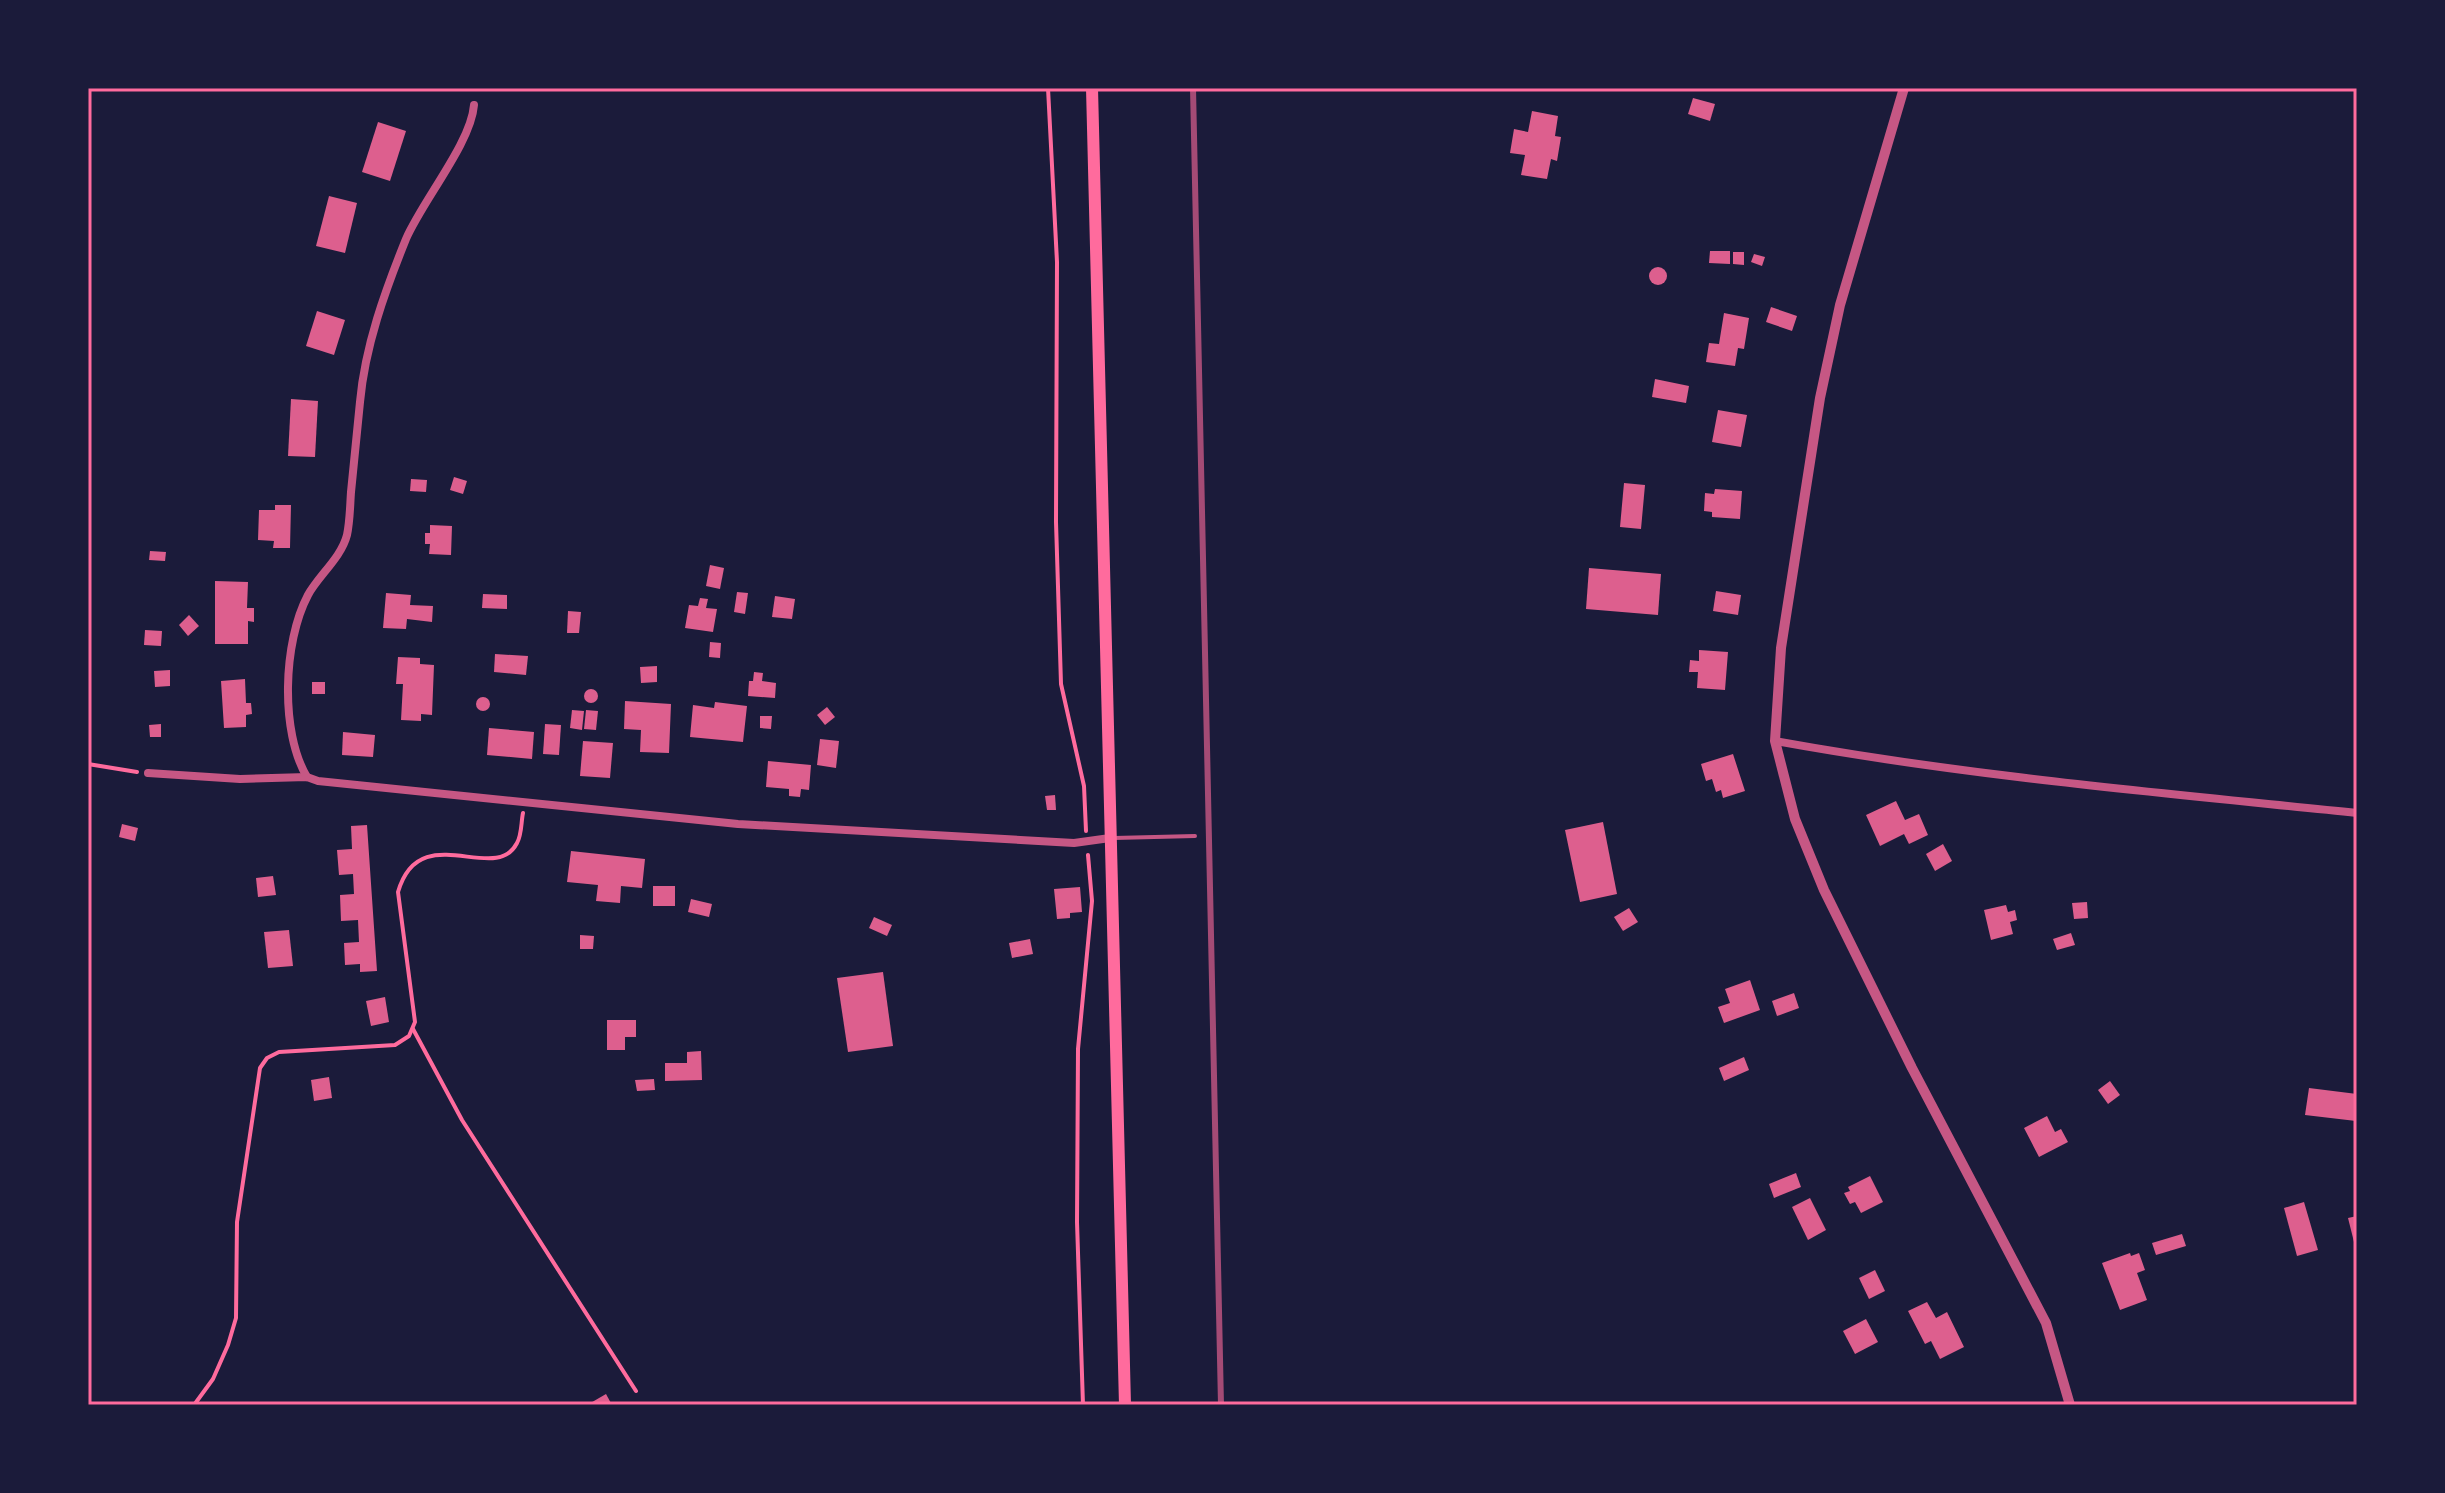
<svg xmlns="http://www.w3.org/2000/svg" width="2445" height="1493" viewBox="0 0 2445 1493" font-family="Mulish,sans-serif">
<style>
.building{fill:#dd5f8e}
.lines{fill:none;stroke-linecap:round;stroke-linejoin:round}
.path{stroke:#ff6b9d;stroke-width:4}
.service{stroke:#c65784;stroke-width:4}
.minor{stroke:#c65784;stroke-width:8}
.tertiary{stroke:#c65784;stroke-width:10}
.secondary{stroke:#ff6b9d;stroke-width:12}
.rail{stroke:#a44b75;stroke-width:6}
.neatline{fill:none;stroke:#ff6b9d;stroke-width:3}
</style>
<rect width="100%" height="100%" fill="#1b1b3a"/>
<!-- building -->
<g class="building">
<polygon points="1693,98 1715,104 1710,121 1688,114"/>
<polygon points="1532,111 1558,116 1555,136 1561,137 1557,161 1551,159 1547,179 1521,175 1525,155 1510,153 1514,129 1528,132"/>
<polygon points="378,122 406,131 390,181 362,172"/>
<polygon points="329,196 357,203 345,253 316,246"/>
<polygon points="1710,251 1730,251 1730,264 1709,263"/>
<polygon points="1733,252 1744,252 1744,265 1733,264"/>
<polygon points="1754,254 1765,257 1762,266 1751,262"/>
<circle cx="1658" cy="276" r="9"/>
<polygon points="1771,307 1797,316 1792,331 1766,322"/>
<polygon points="317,311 345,320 334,355 306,346"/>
<polygon points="1724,313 1749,318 1744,349 1738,348 1735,366 1706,362 1709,343 1719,344"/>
<polygon points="1655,379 1689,386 1686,403 1652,397"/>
<polygon points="291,399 318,401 315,457 288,456"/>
<polygon points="1718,410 1747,415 1741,447 1712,442"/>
<polygon points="454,477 467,481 463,494 450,490"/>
<polygon points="411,479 427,480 426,492 410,491"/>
<polygon points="1624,483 1645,485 1641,529 1620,527"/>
<polygon points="1715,489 1742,491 1740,519 1712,517 1712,512 1704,511 1705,493 1714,494"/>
<polygon points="275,505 291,505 290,548 273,548 274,541 258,540 259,510 275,510"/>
<polygon points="430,525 452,526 451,555 429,554 430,544 425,544 425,533 430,533"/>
<polygon points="150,551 166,552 165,561 149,560"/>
<polygon points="710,565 724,568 720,589 706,586"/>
<polygon points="1589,568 1661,574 1658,615 1586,609"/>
<polygon points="215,581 248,582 247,608 254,608 254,622 248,621 248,644 215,644"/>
<polygon points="1716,591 1741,595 1738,615 1713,611"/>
<polygon points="737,592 748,593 745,614 734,612"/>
<polygon points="386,593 411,595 410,605 433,606 432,622 407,619 406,629 383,628"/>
<polygon points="483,594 507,595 507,609 482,608"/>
<polygon points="775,596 795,599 792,619 772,617"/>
<polygon points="700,598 708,599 706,608 717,609 713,632 685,628 689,605 698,606"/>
<polygon points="568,611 581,612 579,633 567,633"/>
<polygon points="189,615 199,626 188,636 179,625"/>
<polygon points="145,630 162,631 161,646 144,645"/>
<polygon points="710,642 721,643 720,658 709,657"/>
<polygon points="1699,650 1728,652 1725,690 1697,688 1698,672 1689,672 1690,660 1699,661"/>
<polygon points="495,654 528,656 526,675 494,672"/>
<polygon points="398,657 420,658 420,664 434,665 432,715 421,714 421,721 401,720 403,684 396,684"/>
<polygon points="657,666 657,682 641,683 640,667"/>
<polygon points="170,670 170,686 155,687 154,671"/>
<polygon points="754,672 763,673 762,681 776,683 775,698 748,696 749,681 753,681"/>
<polygon points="245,679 246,703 251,703 252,714 246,715 246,727 224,728 221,681"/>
<rect x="312" y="682" width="13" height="12"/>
<circle cx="591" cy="696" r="7"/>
<circle cx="483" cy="704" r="7"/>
<polygon points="625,701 671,704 669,753 640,752 641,730 624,729"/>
<polygon points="715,702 747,706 743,742 690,737 693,705 714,708"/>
<polygon points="827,707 835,717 825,725 817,715"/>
<polygon points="572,710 584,711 582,730 570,728"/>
<polygon points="586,710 598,711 596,730 584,729"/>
<polygon points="760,716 772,716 771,729 760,728"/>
<polygon points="161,724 161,737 150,737 149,725"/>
<polygon points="545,724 561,725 559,755 543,754"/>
<polygon points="489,728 534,732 532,759 487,755"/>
<polygon points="343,732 375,735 373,757 342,755"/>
<polygon points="820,739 839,741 836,768 817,765"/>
<polygon points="583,741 613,743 610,778 580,776"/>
<polygon points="1733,754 1745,791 1723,798 1721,790 1716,792 1712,779 1706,781 1701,764"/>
<polygon points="768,761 811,765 809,790 801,789 800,797 789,796 789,789 766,787"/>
<polygon points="1055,795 1056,810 1047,810 1045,796"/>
<polygon points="1896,801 1905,820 1919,814 1928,835 1909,844 1904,834 1880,846 1866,815"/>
<polygon points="1603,822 1617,894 1580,902 1565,830"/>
<polygon points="122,824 138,828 135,841 119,837"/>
<polygon points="367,825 377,971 360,972 360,964 345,965 344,943 359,942 358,920 341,921 340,895 354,894 353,874 339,875 337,850 352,849 351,826"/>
<polygon points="1943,844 1952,861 1935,871 1926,854"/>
<polygon points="571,851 645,859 642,888 621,886 620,903 596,901 598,885 567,882"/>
<polygon points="273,876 276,895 258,897 256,878"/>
<rect x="653" y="886" width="22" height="20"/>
<polygon points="1080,887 1082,912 1070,913 1070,918 1057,919 1054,889"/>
<polygon points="691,899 712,904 709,917 688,912"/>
<polygon points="2087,902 2088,918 2074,919 2072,903"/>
<polygon points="2006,905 2008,912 2015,910 2017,920 2010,922 2013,934 1991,940 1984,910"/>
<polygon points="1629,908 1638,922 1623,931 1614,917"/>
<polygon points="874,917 892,925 887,936 869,928"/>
<polygon points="289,930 293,966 268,968 264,932"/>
<polygon points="2071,933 2075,945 2057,950 2053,939"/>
<polygon points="580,935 594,936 593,949 580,949"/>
<polygon points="1030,939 1033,954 1012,958 1009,943"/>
<polygon points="883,972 893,1046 848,1052 837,978"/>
<polygon points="1750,980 1760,1010 1724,1023 1718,1007 1730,1003 1725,989"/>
<polygon points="1794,993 1799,1008 1777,1016 1772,1001"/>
<polygon points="385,997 389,1022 371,1026 366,1001"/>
<polygon points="607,1020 636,1020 636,1037 625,1037 625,1050 607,1050"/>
<polygon points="701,1051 702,1080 665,1081 665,1063 687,1063 687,1052"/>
<polygon points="1744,1057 1749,1070 1724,1081 1719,1068"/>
<polygon points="329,1077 332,1098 314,1101 311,1080"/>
<polygon points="654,1079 655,1090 637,1091 635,1080"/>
<polygon points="2110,1081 2120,1095 2108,1104 2098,1090"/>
<polygon points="2309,1088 2357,1094 2356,1121 2305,1115"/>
<polygon points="2047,1116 2055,1132 2061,1129 2068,1142 2039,1157 2024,1128"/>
<polygon points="1796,1173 1801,1187 1774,1198 1769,1184"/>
<polygon points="1870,1176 1883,1202 1861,1213 1855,1202 1850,1204 1844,1193 1850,1191 1848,1187"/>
<polygon points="1810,1198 1826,1230 1808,1240 1792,1207"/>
<polygon points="2304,1202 2318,1250 2297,1256 2284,1208"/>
<polygon points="2357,1216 2357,1249 2356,1250 2348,1218"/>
<polygon points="2182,1234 2186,1246 2156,1255 2152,1243"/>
<polygon points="2130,1253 2131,1256 2139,1253 2145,1270 2137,1273 2147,1300 2120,1310 2102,1263"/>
<polygon points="1875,1270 1885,1291 1869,1299 1859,1278"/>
<polygon points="1927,1302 1936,1318 1947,1312 1964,1347 1940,1359 1931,1341 1925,1344 1908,1311"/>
<polygon points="1866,1319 1878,1342 1855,1354 1843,1331"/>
<polygon points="606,1394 612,1405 587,1405"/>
</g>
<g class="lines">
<!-- path -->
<g class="path">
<polyline points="1048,88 1057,262 1056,522 1061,684 1084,786 1086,831"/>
<polyline points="88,764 137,772"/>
<polyline points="413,1029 462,1120 636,1391"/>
<path d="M194 1405 213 1379 228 1345 236 1318 237 1222 260 1068 267 1058 279 1052 395 1045 409 1036 415 1022 398 892C420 817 495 886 517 843 522 834 521 822 523 813"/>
<polyline points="1083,1405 1077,1222 1078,1049 1092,901 1088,855"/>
</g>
<!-- service -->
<polyline class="service" points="1114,838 1195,836"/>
<!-- minor -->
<g class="minor">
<path d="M1775 741C1967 776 2163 793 2357 813"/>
<polyline points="148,773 240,779 307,777 318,781 738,824 1074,843 1110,838"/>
<path d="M307 777C280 732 283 642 308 595 319 575 341 558 347 535 350 521 350 506 351 492 354 462 357 432 360 402 365 346 385 291 406 239 423 200 471 143 474 105"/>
</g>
<!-- tertiary -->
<polyline class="tertiary" points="1904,88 1840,305 1820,398 1781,648 1775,741 1795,819 1824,890 1912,1068 2046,1323 2070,1405"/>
<!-- secondary -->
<polyline class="secondary" points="1092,88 1125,1405"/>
<!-- rail -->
<polyline class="rail" points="1193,88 1221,1405"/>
</g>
<!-- border -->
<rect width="2445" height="1493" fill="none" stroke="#1b1b3a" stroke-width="180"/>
<rect x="90" y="90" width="2265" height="1313" class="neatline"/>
</svg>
